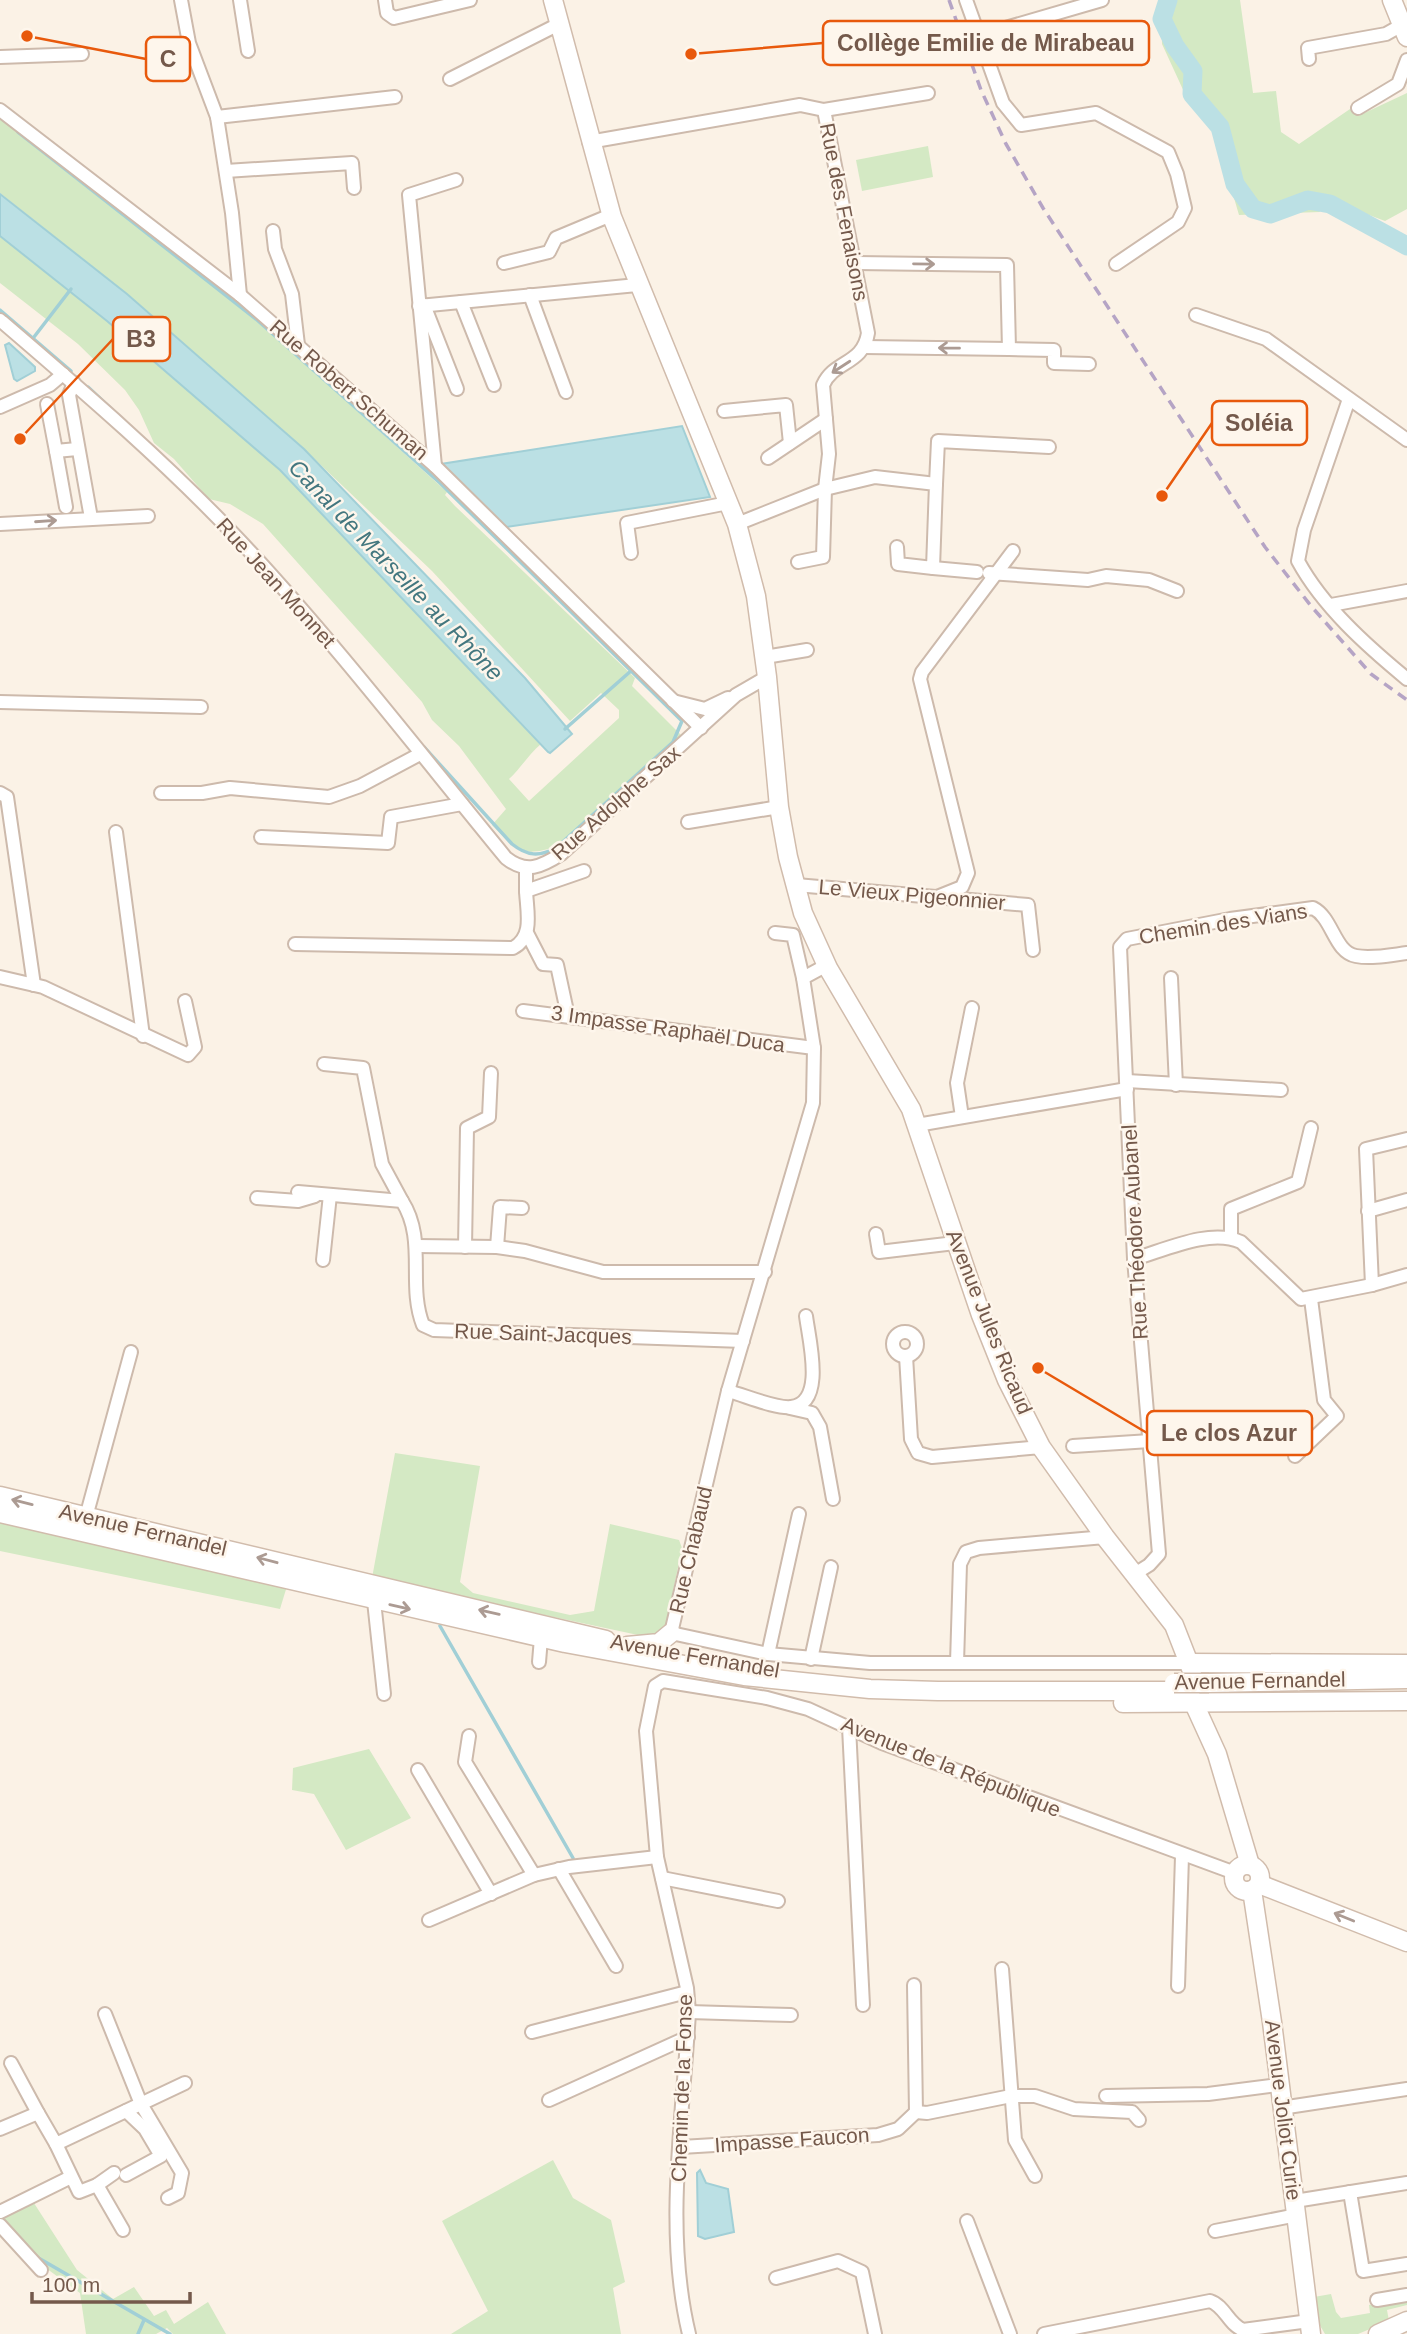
<svg xmlns="http://www.w3.org/2000/svg" width="1407" height="2334" viewBox="0 0 1407 2334" font-family="Helvetica,sans-serif">
<style>
.green{fill:#d4e9c4}
.water{fill:#bbe0e4;stroke:#a1cfd6;stroke-width:2}
.lines{fill:none;stroke-linecap:round;stroke-linejoin:round}
.stream{stroke:#a1cfd6;stroke-width:3.5}
.river{stroke:#bbe0e4;stroke-width:19}
.street-casing{stroke:#cdbaac;stroke-width:16}
.secondary-casing{stroke:#d1bcac;stroke-width:21}
.street{stroke:#fff;stroke-width:12}
.secondary{stroke:#fff;stroke-width:18}
.rail{stroke:#b5a4c5;stroke-width:3.5;stroke-dasharray:10 7;stroke-linecap:butt}
.secondary-bridge-casing{stroke:#d1bcac;stroke-width:21;stroke-linecap:butt}
.secondary-bridge{stroke:#fff;stroke-width:18}
.oneway{stroke:#ac9b93}
.labels{text-anchor:middle;stroke-width:5;stroke-linejoin:round;paint-order:stroke}
.street-label{font-size:21px;fill:#74594b;stroke:#fef6ec}
.water-label{font-size:23px;font-style:italic;fill:#43777f;stroke:#fef6ec}
.leader{fill:none;stroke:#e8590c;stroke-width:2.5}
.callout-dot{fill:#e8590c;stroke:#fef6ec;stroke-width:2.5}
.callout{fill:#fef6ec;stroke:#e8590c;stroke-width:2.5}
.callout-label{font-size:23px;text-anchor:middle;font-weight:bold;fill:#74594b}
</style>
<rect width="100%" height="100%" fill="#fbf2e6"/>
<!-- green -->
<g class="green">
<polygon points="1161,0 1240,0 1253,93 1276,91 1281,132 1299,144 1350,109 1358,116 1407,93 1407,209 1385,221 1316,195 1320,212 1239,215 1215,133 1185,94 1162,44"/>
<path d="M0 118 233 299 447 492 445 495 455 506 635 678 632 686 686 740 558 846C521 858 518 851 492 825L506 809 459 746 432 720 422 702 263 524 230 504 209 499 174 459 154 443 139 410 125 390 78 344 0 283V236L107 321 280 470 541 744C528 755 521 768 509 779L529 801 619 718V710L601 693 570 721 432 571 304 449 127 294 0 193Z"/>
<polygon points="928,146 933,177 862,191 856,160"/>
<polygon points="395,1453 480,1466 460,1582 473,1593 570,1615 594,1611 610,1524 679,1540 682,1548 665,1630 655,1636 638,1635 372,1578"/>
<polygon points="0,1519 287,1586 280,1609 0,1551"/>
<polygon points="369,1749 411,1818 346,1850 314,1794 292,1790 293,1768"/>
<polygon points="553,2160 573,2198 611,2220 625,2282 613,2288 621,2334 451,2334 488,2311 442,2221"/>
<polygon points="32,2200 77,2270 113,2299 134,2287 154,2316 166,2310 174,2324 208,2302 226,2334 173,2334 167,2328 156,2334 86,2334 80,2293 35,2260 0,2222 0,2216"/>
<polygon points="1331,2294 1336,2312 1341,2318 1370,2313 1369,2305 1407,2299 1407,2305 1387,2310 1389,2321 1358,2334 1325,2334 1318,2322 1314,2297"/>
</g>
<!-- water -->
<g class="water">
<polygon points="0,194 127,294 304,449 525,678 572,734 550,753 548,752 280,470 107,321 0,236"/>
<polygon points="9,343 35,367 35,371 17,381 14,379 5,345"/>
<polygon points="682,426 710,497 506,527 441,464"/>
<polygon points="700,2170 706,2183 728,2189 734,2232 705,2239 698,2236 697,2173"/>
</g>
<g class="lines">
<!-- stream -->
<g class="stream">
<path d="M18 132 256 319 440 483 682 721 673 742 556 848C539 857 527 856 512 844L424 747"/>
<polyline points="0,310 71,371"/>
<polyline points="34,337 71,289"/>
<polyline points="88,387 152,447"/>
<polyline points="337,642 377,690"/>
<polyline points="565,729 632,670"/>
<polyline points="440,1626 573,1858"/>
<polyline points="35,2256 170,2334"/>
<polyline points="138,2334 144,2320"/>
</g>
<!-- river -->
<polyline class="river" points="1168,0 1162,19 1175,46 1193,71 1192,94 1220,127 1235,184 1253,209 1270,214 1308,200 1330,204 1407,246"/>
<defs>
<g id="street">
<polyline points="181,0 189,43 217,117 232,213 240,295"/>
<polyline points="240,0 248,51"/>
<polyline points="385,0 387,13 394,18 470,0"/>
<polyline points="966,0 1003,103 1021,125 1096,113 1168,152 1177,174 1185,208 1178,222 1116,264"/>
<polyline points="978,36 1102,0"/>
<polyline points="0,57 82,54"/>
<polyline points="1309,59 1308,48 1386,34 1402,25"/>
<polyline points="450,79 559,24"/>
<polyline points="1358,108 1398,84 1407,60"/>
<polyline points="0,110 240,295 435,466 701,728"/>
<polyline points="824,110 928,93"/>
<polyline points="217,117 395,97"/>
<path d="M589 142 800 105 824 110 868 333C863 365 834 360 823 385L829 454 825 489 823 557 798 562"/>
<polyline points="226,171 352,163 354,188"/>
<polyline points="273,231 275,249 292,294 298,345"/>
<polyline points="504,263 549,252 556,238 611,215"/>
<polyline points="856,263 1007,265 1009,349 865,347"/>
<polyline points="530,295 566,392"/>
<polyline points="461,302 494,385"/>
<polyline points="424,305 457,389"/>
<polyline points="419,306 637,285"/>
<polyline points="1196,315 1266,339 1407,440"/>
<path d="M0 320C84 392 167 463 243 544 336 644 419 752 506 858 526 874 541 867 561 854L736 695 767 677"/>
<polyline points="1009,349 1054,350 1054,363 1089,364"/>
<polyline points="74,383 69,395 91,518"/>
<path d="M1349 399 1304 530 1298 561C1323 607 1367 646 1407 679"/>
<polyline points="47,404 56,451 77,449"/>
<polyline points="0,407 50,385 63,374"/>
<polyline points="724,411 786,405 790,443"/>
<polyline points="56,451 66,507"/>
<polyline points="768,458 826,419"/>
<polyline points="435,466 409,195 456,180"/>
<polyline points="936,484 938,441 1049,447"/>
<polyline points="0,524 148,516"/>
<polyline points="737,524 825,489 875,477 936,484 933,568 898,564 897,547"/>
<polyline points="631,553 627,523 728,503"/>
<polyline points="933,568 977,572"/>
<polyline points="989,573 1088,580 1106,576 1149,580 1177,591"/>
<polyline points="1331,605 1407,591"/>
<polyline points="765,657 807,650"/>
<polyline points="673,701 705,709 728,698"/>
<polyline points="0,702 201,707"/>
<polyline points="0,793 7,797 34,985"/>
<polyline points="161,793 202,793 230,788 329,797 360,786 420,754"/>
<polyline points="688,822 779,807"/>
<polyline points="116,832 143,1036"/>
<polyline points="261,837 388,843 391,817 462,804"/>
<polyline points="526,869 526,891 584,871"/>
<polyline points="796,885 1028,905 1033,950"/>
<polyline points="937,897 962,887 968,873 920,679 922,672 1013,551"/>
<polyline points="527,933 543,964 557,965 568,1016"/>
<polyline points="775,933 793,935 803,978"/>
<path d="M295 944 513 948C534 937 527 912 526 891"/>
<polyline points="827,965 803,978 814,1048 813,1103 728,1391 671,1633 768,1654 870,1663 1190,1663"/>
<polyline points="0,977 43,987 188,1055 195,1047 185,1001"/>
<polyline points="1171,978 1176,1085"/>
<polyline points="523,1011 814,1048"/>
<polyline points="324,1064 363,1068 382,1164 402,1201"/>
<polyline points="1127,1081 1281,1090"/>
<polyline points="962,1117 957,1083 972,1008"/>
<polyline points="917,1125 1127,1089"/>
<path d="M298 1192 402 1201C427 1240 407 1284 423 1325L434 1330 743 1341"/>
<polyline points="257,1198 298,1201 315,1196"/>
<polyline points="1368,1211 1407,1200"/>
<polyline points="876,1234 879,1252 955,1243"/>
<polyline points="1231,1238 1231,1209 1298,1182 1311,1128"/>
<polyline points="417,1246 497,1247 525,1251 603,1272 765,1272"/>
<polyline points="465,1247 467,1128 489,1117 491,1073"/>
<polyline points="497,1247 500,1207 522,1208"/>
<path d="M1134 1259C1165 1250 1210 1228 1241 1242L1301 1299 1372 1285 1407 1275"/>
<polyline points="323,1260 330,1195"/>
<polyline points="1372,1285 1366,1149 1407,1139"/>
<circle cx="905" cy="1344" r="12"/>
<polyline points="906,1356 911,1439 918,1453 932,1457 1041,1447"/>
<path d="M728 1391C744 1395 776 1409 791 1407 826 1404 809 1340 806 1316"/>
<polyline points="790,1408 812,1413 820,1427 833,1499"/>
<polyline points="1073,1446 1150,1441"/>
<polyline points="1295,1456 1337,1416 1324,1400 1311,1299"/>
<polyline points="86,1517 131,1352"/>
<path d="M1133 1575 1149 1565 1159 1554 1134 1259 1120 947 1127 939 1230 919 1313 908C1333 918 1334 952 1356 956 1372 959 1391 955 1407 953"/>
<polyline points="374,1601 384,1694"/>
<polyline points="768,1654 799,1514"/>
<polyline points="811,1659 831,1567"/>
<polyline points="539,1662 541,1638"/>
<polyline points="957,1663 960,1564 966,1552 979,1548 1105,1537"/>
<polyline points="849,1727 863,2005"/>
<polyline points="469,1736 465,1762 534,1875"/>
<polyline points="418,1770 491,1894"/>
<polyline points="559,1869 616,1966"/>
<polyline points="662,1878 778,1901"/>
<polyline points="429,1920 534,1875 569,1867 657,1857"/>
<polyline points="1002,1969 1015,2140 1035,2176"/>
<polyline points="914,1985 916,2112"/>
<polyline points="1178,1986 1182,1856"/>
<polyline points="689,2012 791,2015"/>
<polyline points="105,2014 141,2104 182,2173 178,2193 168,2198"/>
<polyline points="532,2032 687,1992"/>
<polyline points="11,2063 38,2113"/>
<polyline points="1106,2096 1208,2094 1278,2085"/>
<polyline points="549,2100 688,2037"/>
<polyline points="1281,2108 1407,2089"/>
<polyline points="916,2112 927,2113 1011,2096 1035,2096 1074,2109 1132,2112 1139,2120"/>
<polyline points="0,2129 38,2113 56,2144 185,2083"/>
<polyline points="56,2144 79,2192 97,2185 123,2230"/>
<polyline points="681,2147 878,2135 898,2129 916,2112"/>
<polyline points="126,2175 161,2156 145,2129 126,2111"/>
<polyline points="97,2185 114,2173"/>
<polyline points="1350,2192 1363,2271 1407,2264"/>
<polyline points="1295,2201 1407,2183"/>
<polyline points="0,2212 71,2177"/>
<polyline points="967,2221 1010,2334"/>
<polyline points="0,2225 41,2270"/>
<polyline points="1215,2231 1297,2215"/>
<polyline points="776,2278 838,2261 862,2272 875,2334"/>
<polyline points="1377,2300 1407,2295"/>
<path d="M689 2334C664 2230 683 2119 689 2012L687 1988 657 1857 646 1731 655 1686 663 1681 767 1698 808 1709 882 1743 1235 1873"/>
<path d="M1044 2334 1210 2301C1225 2306 1228 2324 1243 2330L1309 2321"/>
</g>
<g id="secondary">
<polyline points="553,0 612,217 737,524 756,596 767,677 779,807 788,857 803,913 828,968 911,1109 981,1315 1007,1380 1041,1447 1105,1537 1174,1625 1192,1671"/>
<polyline points="1392,0 1407,37"/>
<polyline points="0,1496 606,1640"/>
<polyline points="0,1513 565,1643 744,1676 870,1689 938,1691 1177,1691"/>
<polyline points="627,1646 659,1643 671,1633"/>
<polyline points="1190,1663 1407,1664"/>
<polyline points="1209,1683 1407,1679"/>
<polyline points="1191,1697 1217,1754 1250,1865"/>
<polyline points="1123,1703 1407,1701"/>
<circle cx="1247" cy="1878" r="13"/>
<polyline points="1259,1884 1407,1942"/>
<polyline points="1252,1890 1272,2022 1311,2334"/>
<polyline points="1378,2334 1407,2321"/>
</g>
</defs>
<!-- street casing -->
<use href="#street" class="street-casing"/>
<!-- secondary casing -->
<use href="#secondary" class="secondary-casing"/>
<!-- street -->
<use href="#street" class="street"/>
<!-- secondary -->
<use href="#secondary" class="secondary"/>
<!-- rail -->
<polyline class="rail" points="949,0 981,90 1006,144 1043,208 1265,547 1311,606 1371,674 1407,700"/>
<defs>
<polyline id="secondary-bridge" points="1174,1683 1209,1683"/>
</defs>
<!-- secondary-bridge casing -->
<use href="#secondary-bridge" class="secondary-bridge-casing"/>
<!-- secondary-bridge -->
<use href="#secondary-bridge" class="secondary-bridge"/>
</g>
<!-- one-way arrows -->
<defs><path id="oneway-shaft" d="M-6 0H5M1.5-3L5.5 0L1.5 3" fill="none" stroke-width="1.6" stroke-linecap="round" stroke-linejoin="round" transform="scale(1.75)"/></defs>
<g class="oneway">
<use href="#oneway-shaft" transform="translate(924 264) rotate(1)"/>
<use href="#oneway-shaft" transform="translate(949 348) rotate(-179)"/>
<use href="#oneway-shaft" transform="translate(841 367) rotate(147)"/>
<use href="#oneway-shaft" transform="translate(46 521) rotate(-4)"/>
<use href="#oneway-shaft" transform="translate(22 1502) rotate(-166)"/>
<use href="#oneway-shaft" transform="translate(267 1560) rotate(-165)"/>
<use href="#oneway-shaft" transform="translate(400 1607) rotate(13)"/>
<use href="#oneway-shaft" transform="translate(489 1612) rotate(-167)"/>
<use href="#oneway-shaft" transform="translate(1344 1917) rotate(-158)"/>
</g>
<g class="labels">
<!-- street labels -->
<g class="street-label">
<text transform="translate(844 212) rotate(79)" y="7">Rue des Fenaisons</text>
<text transform="translate(349 390) rotate(41)" y="7">Rue Robert Schuman</text>
<text transform="translate(276 583) rotate(48)" y="7">Rue Jean Monnet</text>
<text transform="translate(616 803) rotate(-41)" y="7">Rue Adolphe Sax</text>
<text transform="translate(912 895) rotate(5)" y="7">Le Vieux Pigeonnier</text>
<text transform="translate(1223 924) rotate(-9)" y="7">Chemin des Vians</text>
<text transform="translate(668 1029) rotate(8)" y="7">3 Impasse Raphaël Duca</text>
<text transform="translate(1135 1232) rotate(-93)" y="7">Rue Théodore Aubanel</text>
<text transform="translate(989 1322) rotate(68)" y="7">Avenue Jules Ricaud</text>
<text transform="translate(543 1334) rotate(2)" y="7">Rue Saint-Jacques</text>
<text transform="translate(143 1530) rotate(13)" y="7">Avenue Fernandel</text>
<text transform="translate(691 1550) rotate(-77)" y="7">Rue Chabaud</text>
<text transform="translate(695 1656) rotate(10)" y="7">Avenue Fernandel</text>
<text transform="translate(1260 1681) rotate(-1)" y="7">Avenue Fernandel</text>
<text transform="translate(951 1767) rotate(22)" y="7">Avenue de la République</text>
<text transform="translate(682 2088) rotate(-88)" y="7">Chemin de la Fonse</text>
<text transform="translate(1283 2110) rotate(83)" y="7">Avenue Joliot Curie</text>
<text transform="translate(792 2140) rotate(-4)" y="7">Impasse Faucon</text>
</g>
<!-- water labels -->
<g class="water-label">
<text transform="translate(396 570) rotate(46)" y="8">Canal de Marseille au Rhône</text>
</g>
</g>
<!-- callouts -->
<path class="leader" d="M691 54L823 43M27 36L146 59M20 439L113 339M1162 496L1212 423M1038 1368L1147 1433"/>
<g class="callout-dot">
<circle cx="691" cy="54" r="7"/>
<circle cx="27" cy="36" r="7"/>
<circle cx="20" cy="439" r="7"/>
<circle cx="1162" cy="496" r="7"/>
<circle cx="1038" cy="1368" r="7"/>
</g>
<g class="callout">
<rect x="823" y="21" width="326" height="44" rx="7"/>
<rect x="146" y="37" width="44" height="44" rx="7"/>
<rect x="113" y="317" width="57" height="44" rx="7"/>
<rect x="1212" y="401" width="95" height="44" rx="7"/>
<rect x="1147" y="1411" width="165" height="44" rx="7"/>
</g>
<g class="callout-label">
<text x="986" y="51">Collège Emilie de Mirabeau</text>
<text x="168" y="67">C</text>
<text x="141" y="347">B3</text>
<text x="1259" y="431">Soléia</text>
<text x="1229" y="1441">Le clos Azur</text>
</g>
<!-- scale -->
<path d="M32 2292v10h158v-10" fill="none" stroke="#74594b" stroke-width="3.5"/>
<text x="42" y="2292" font-size="21" fill="#74594b" stroke="#fef6ec" stroke-width="5" paint-order="stroke">100 m</text>
</svg>
